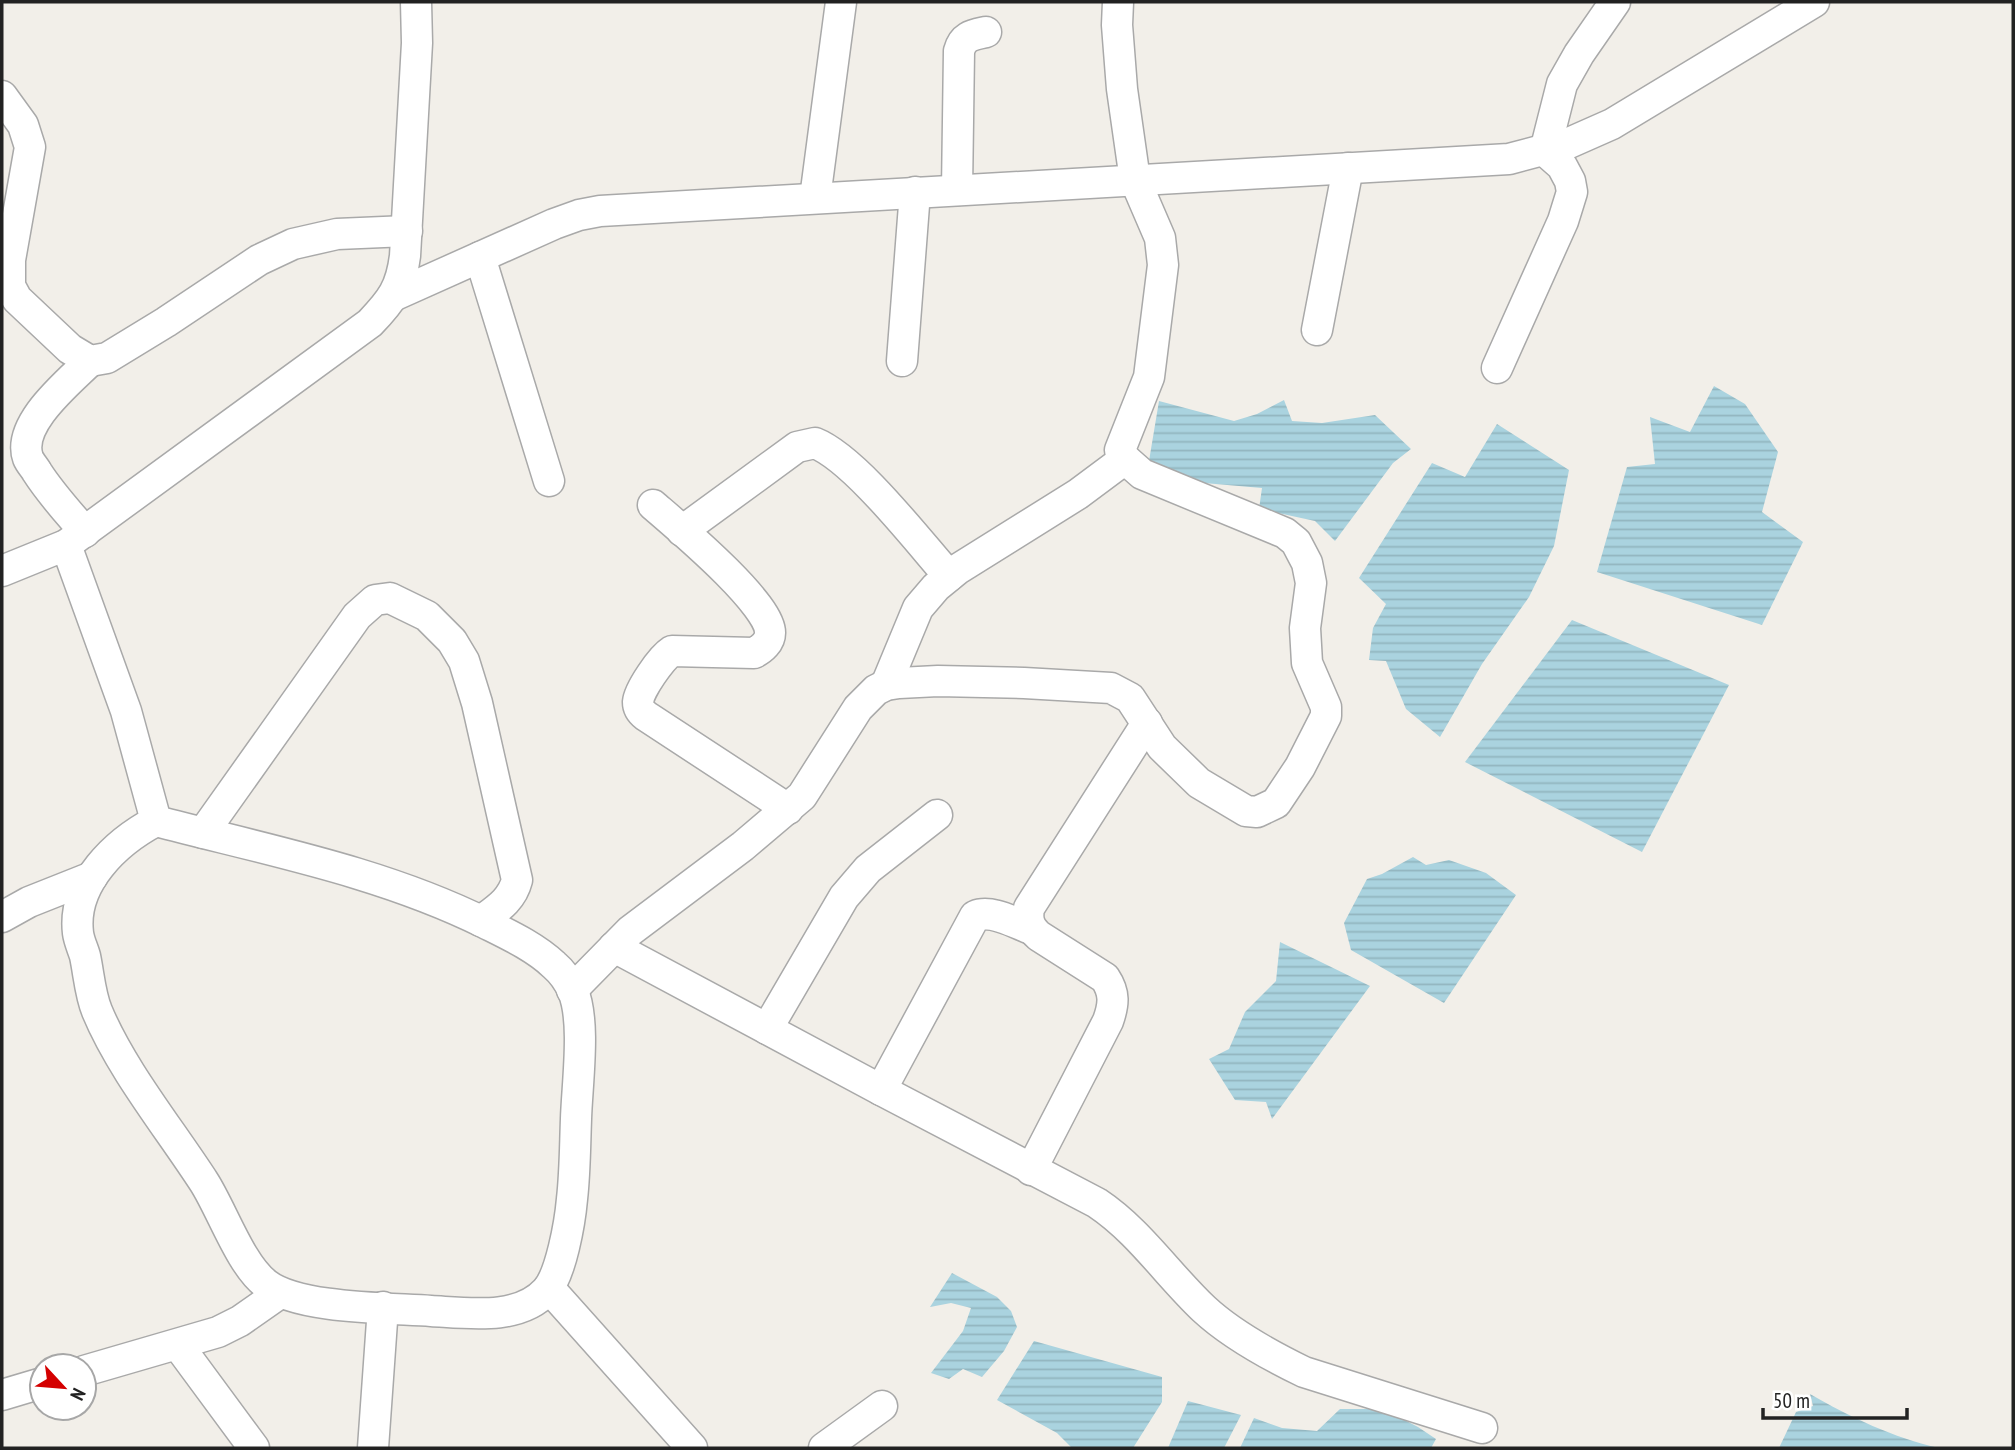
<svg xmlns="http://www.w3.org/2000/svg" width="2015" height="1450" viewBox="0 0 2015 1450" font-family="'PT Sans Narrow',sans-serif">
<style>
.water{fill:url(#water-rules)}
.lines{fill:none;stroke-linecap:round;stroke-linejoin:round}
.minor-casing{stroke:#a9a9a9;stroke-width:33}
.minor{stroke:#fff;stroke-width:30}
</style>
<defs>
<pattern id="water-rules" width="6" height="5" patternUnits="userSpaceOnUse" patternTransform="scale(1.75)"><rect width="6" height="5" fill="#aad3df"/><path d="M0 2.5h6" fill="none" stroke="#92b5bf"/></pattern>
</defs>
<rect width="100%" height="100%" fill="#f2efe9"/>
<!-- water -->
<g class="water">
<polygon points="1714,386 1745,404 1778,452 1762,512 1803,542 1762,625 1597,572 1627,467 1655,464 1650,417 1690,432"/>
<polygon points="1284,400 1292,421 1322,423 1375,415 1411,449 1393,463 1335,541 1315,521 1259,509 1262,488 1204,483 1149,461 1159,401 1234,421 1257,414"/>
<polygon points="1497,424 1569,470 1554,546 1529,597 1482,664 1440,737 1406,709 1386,661 1369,660 1373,628 1386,604 1359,578 1432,463 1465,477"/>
<polygon points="1572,620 1729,685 1642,852 1465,762"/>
<polygon points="1413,857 1426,865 1449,860 1486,873 1516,895 1444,1003 1351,950 1344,923 1367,879 1382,874"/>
<polygon points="1280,942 1370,986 1272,1119 1266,1102 1235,1100 1209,1059 1229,1049 1245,1012 1276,981"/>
<polygon points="952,1273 997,1297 1011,1311 1017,1327 1004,1351 982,1377 963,1369 949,1379 931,1373 963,1331 971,1308 951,1303 930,1307"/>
<polygon points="1034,1341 1162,1377 1162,1402 1133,1448 1072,1448 1057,1433 997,1400"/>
<path d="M1810 1394C1850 1417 1894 1438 1939 1448H1779L1796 1412 1813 1406Z"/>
<polygon points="1188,1401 1241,1415 1224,1448 1168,1448"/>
<polygon points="1340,1409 1383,1409 1418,1427 1436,1439 1431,1448 1240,1448 1254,1418 1282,1428 1317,1431"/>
</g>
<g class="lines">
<defs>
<g id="minor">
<polyline points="2,96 23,125 30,147 10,260 10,286 17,299 70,349 90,361 107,358 166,322 259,260 293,244 337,234 407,231"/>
<path d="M957 190 959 51C963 36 972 35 986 32"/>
<polyline points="815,198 841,2"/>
<polyline points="480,257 549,481"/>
<polyline points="393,296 554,224 579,215 600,211 1509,159 1569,143 1612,124 1814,2"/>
<polyline points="1317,330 1348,168"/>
<polyline points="902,361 915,192"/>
<polyline points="1497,368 1563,221 1572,192 1570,181 1562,166 1545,151 1562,84 1579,54 1615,2"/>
<path d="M653 505C676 525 771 604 770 633 770 642 762 649 754 653L672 651C661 658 639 690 638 702 638 709 642 713 646 716L788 809"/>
<path d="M682 531 797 447 815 443C855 459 918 541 949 576"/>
<path d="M85 532C68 512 51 494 37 472 35 468 30 463 28 458 16 424 69 382 90 361"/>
<path d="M66 545 126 711 156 821C267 850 382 872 485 923 509 935 535 947 554 965 561 971 569 982 573 991 586 1022 577 1084 576 1119 575 1145 575 1173 572 1199 570 1222 561 1275 546 1291 519 1321 467 1313 431 1311 390 1308 298 1309 266 1284 240 1264 222 1210 204 1182 169 1128 121 1069 97 1011 90 994 89 975 85 956 83 949 79 941 78 933 72 883 116 842 156 821"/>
<path d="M2 571 66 545 370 323C392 300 401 288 405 256L417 43 416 2"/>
<polyline points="886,685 918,608 936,587 958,569 1078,494 1125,459"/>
<path d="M203 833 357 616 375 600 390 598 427 616 452 641 464 661 477 703 517 880C512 900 497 909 481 921"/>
<polyline points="2,917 29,902 92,877"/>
<path d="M614 947 881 1090 1097 1203C1139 1231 1167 1274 1204 1309 1232 1335 1269 1355 1304 1372L1482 1428"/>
<polyline points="572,990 630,931 743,846 802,796 858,708 876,690 886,685 899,683 938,681 1024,683 1111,688 1130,698 1162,747 1199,783 1246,811 1257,812 1276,803 1300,767 1326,716 1326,707 1307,663 1305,628 1311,583 1307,563 1296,542 1285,533 1142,474 1125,459 1120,450 1149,377 1163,265 1160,238 1135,180 1122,89 1117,25 1118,2"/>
<polyline points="767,1029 844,897 868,869 937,815"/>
<path d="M881 1090 975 916C991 909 1015 923 1031 929"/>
<path d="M1031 1170 1108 1021C1114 1004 1115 993 1105 978L1039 936C1029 927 1027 920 1029 908L1147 723"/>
<polyline points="549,1288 692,1448"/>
<polyline points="178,1345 254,1448"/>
<polyline points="84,1371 218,1332 240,1321 280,1293"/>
<polyline points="2,1395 42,1383"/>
<polyline points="373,1448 383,1307"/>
<polyline points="824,1448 882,1406"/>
</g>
</defs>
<!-- minor casing -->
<use href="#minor" class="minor-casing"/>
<!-- minor -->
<use href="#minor" class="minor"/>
</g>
<!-- border -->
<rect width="2015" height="1450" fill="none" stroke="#222222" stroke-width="7"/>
<!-- north arrow -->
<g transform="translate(63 1387) rotate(116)"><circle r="33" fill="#ffffff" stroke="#a7a7a7" stroke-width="2"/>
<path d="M0-5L12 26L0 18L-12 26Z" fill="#d40000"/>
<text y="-10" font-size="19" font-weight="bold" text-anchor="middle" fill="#222222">N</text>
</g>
<!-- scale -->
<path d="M1763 1408v10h144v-10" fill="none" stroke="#222222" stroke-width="3.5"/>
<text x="1773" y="1408" font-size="21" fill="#222222" stroke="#ffffff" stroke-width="5" paint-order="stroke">50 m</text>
</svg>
